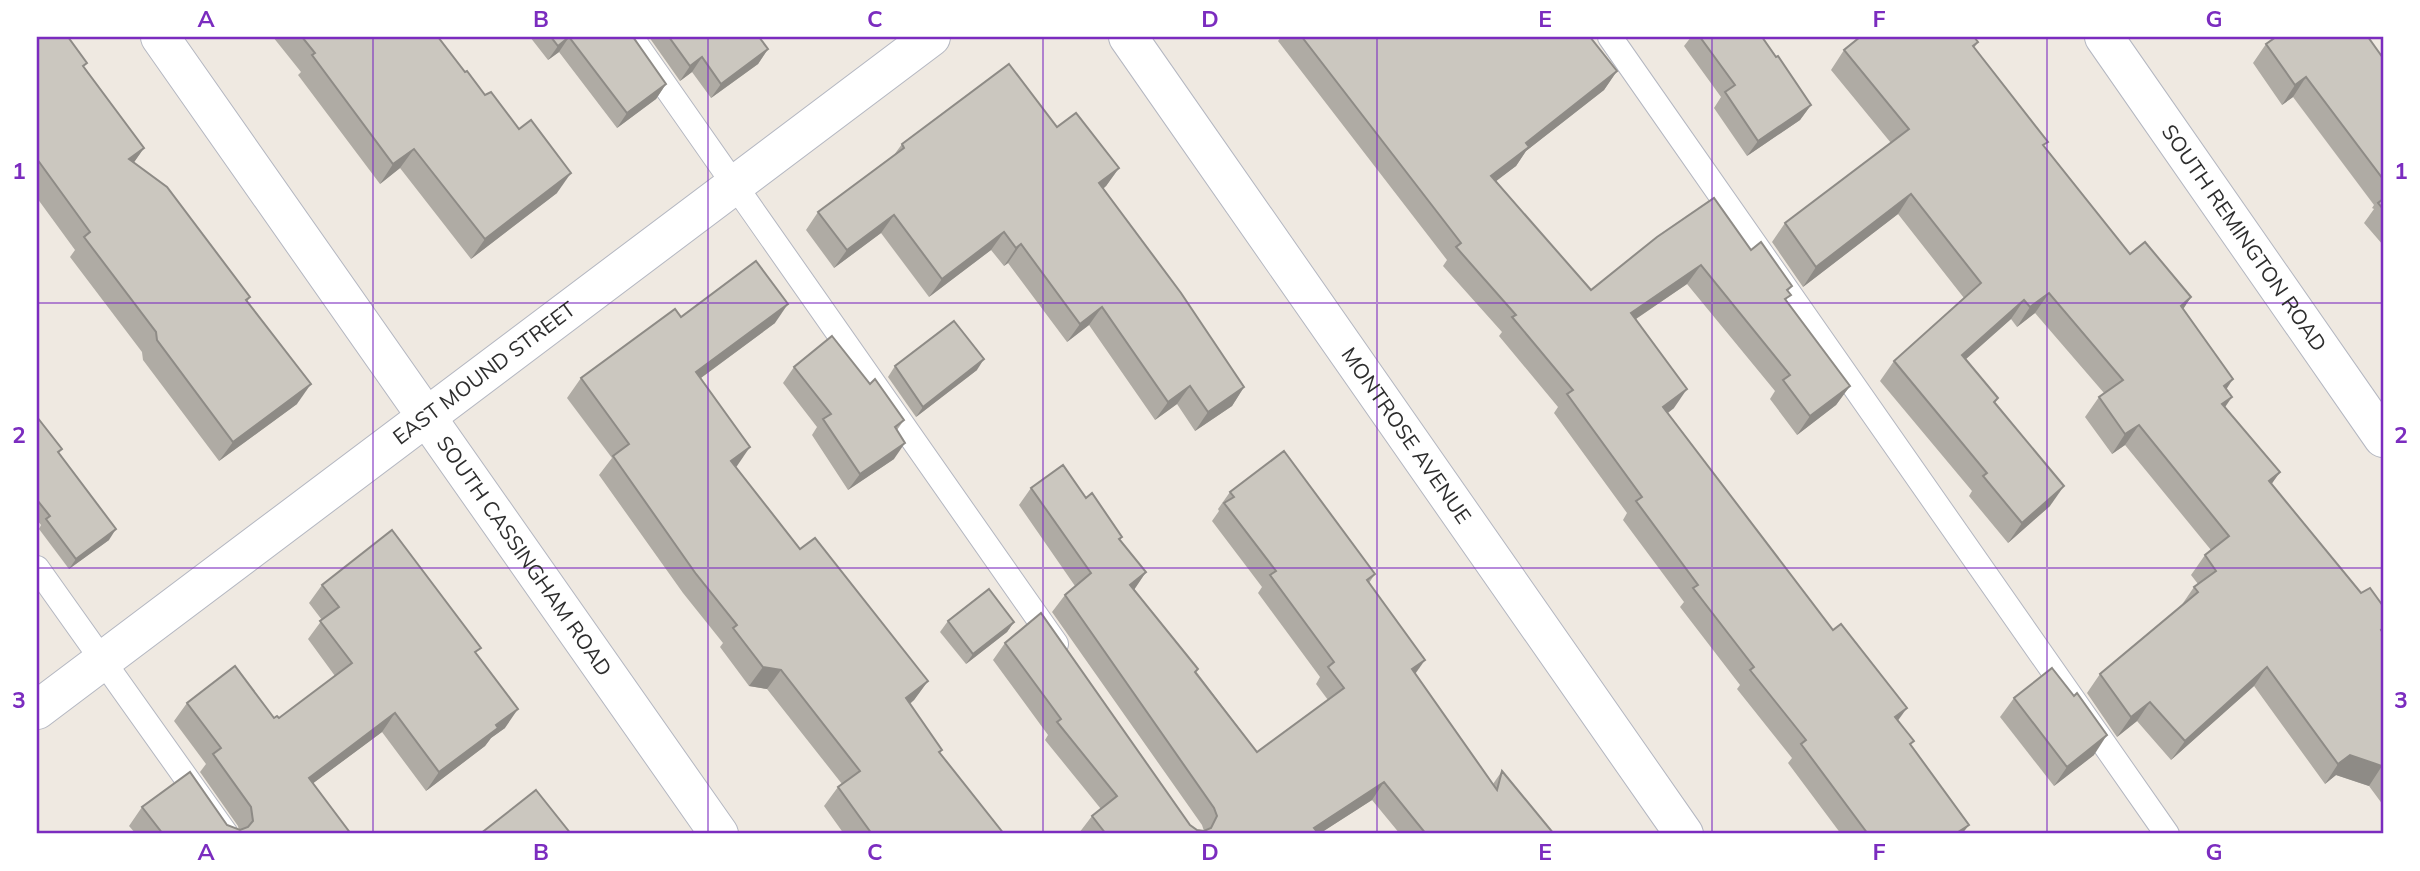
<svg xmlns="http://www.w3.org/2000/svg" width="2420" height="871" viewBox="0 0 2420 871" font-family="Mulish,sans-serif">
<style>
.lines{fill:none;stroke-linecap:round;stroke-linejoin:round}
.service-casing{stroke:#b4b7c1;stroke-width:26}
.minor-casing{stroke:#b4b7c1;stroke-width:40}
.service{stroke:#fff;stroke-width:24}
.minor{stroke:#fff;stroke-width:38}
.wall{fill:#afaba4}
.shaded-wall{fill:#8e8b86}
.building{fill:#cbc7bf;stroke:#8e8b86;stroke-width:2}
.grid{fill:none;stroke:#7b2cbf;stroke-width:2;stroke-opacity:0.55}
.labels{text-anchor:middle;stroke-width:5;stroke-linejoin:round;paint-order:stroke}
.street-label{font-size:21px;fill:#2e2e2e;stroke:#fff}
.neatline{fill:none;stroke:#7b2cbf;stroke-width:2.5}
.grid-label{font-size:23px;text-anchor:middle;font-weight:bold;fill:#7b2cbf}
</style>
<rect width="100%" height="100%" fill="#efe9e1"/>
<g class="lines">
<defs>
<g id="service">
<polyline points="631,37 1056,644"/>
<polyline points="1610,37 2167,834"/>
<polyline points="37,568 226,834"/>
</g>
<g id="minor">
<path id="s1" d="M160 37 719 834"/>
<path id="s2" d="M1128 37 1684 834"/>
<path id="s3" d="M2104 37 2383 438"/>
<path id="s4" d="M37 710 931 37"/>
</g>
</defs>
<!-- service casing -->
<use href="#service" class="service-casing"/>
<!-- minor casing -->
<use href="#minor" class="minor-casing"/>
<!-- service -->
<use href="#service" class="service"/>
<!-- minor -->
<use href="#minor" class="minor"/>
</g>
<!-- wall -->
<g class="wall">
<polygon points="37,37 84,67 144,148 134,162 250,297 247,302 297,404 219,461 143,360 142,352 70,257 75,250 37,198"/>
<polygon points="273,37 438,37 557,193 471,259 400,168 380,184 298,75 301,72"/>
<polygon points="530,37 633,37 666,84 656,99 617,128 559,52 548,60"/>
<polygon points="649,37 759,37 768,49 758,64 711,98 692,72 680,81"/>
<polygon points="1281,37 1590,37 1617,71 1604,90 1526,151 1516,166 1495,181 1591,290 1751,250 1792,286 1788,291 1786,301 1850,386 1836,405 1797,435 1770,399 1775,391 1687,284 1636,319 1674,408 1668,413 1897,721 1962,834 1841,834 1788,763 1792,758 1737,689 1740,685 1680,607 1684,602 1623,520 1627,513 1554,413 1558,407 1499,336 1502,332 1443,266 1447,260 1278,41"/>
<polygon points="1691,37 1762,37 1811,105 1800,120 1747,156 1714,108 1721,97 1684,46"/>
<polygon points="1859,37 1974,37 1978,42 1974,48 2045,147 2130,254 2191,297 2183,309 2227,389 2225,407 2280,472 2271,484 2361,593 2383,606 2383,805 2369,786 2336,775 2325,784 2254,686 2171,760 2137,721 2117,737 2087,693 2100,674 2181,606 2194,587 2198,584 2191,575 2205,555 2211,550 2125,445 2112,454 2085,417 2099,397 2104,393 2035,313 2017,327 2011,319 1966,359 1998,398 1995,403 2050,506 2008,543 1969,496 1972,491 1880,381 1894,361 1964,298 1898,214 1803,287 1772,242 1785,223 1891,143 1831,70 1844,50 1859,38"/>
<polygon points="2266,44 2383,58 2383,245 2364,223 2374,209 2372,208 2374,205 2293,97 2282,105 2253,63"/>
<polygon points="1057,127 1119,168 1106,186 1103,189 1244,387 1232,406 1195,431 1177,404 1155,420 1089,325 1067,342 1008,263 1004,266 991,250 929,297 881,233 834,268 806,230 818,212 894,155 902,144"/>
<polygon points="681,317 775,323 701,378 737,466 736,467 800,549 928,681 914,700 910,704 942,750 940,753 1004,834 844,834 824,806 838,787 842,784 767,689 749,686 720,647 723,643 683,593 599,475 612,458 567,398 581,378"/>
<polygon points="895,366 977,370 916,417 888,377"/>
<polygon points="794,367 870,384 904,420 897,430 894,459 848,490 812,435 817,427 783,383"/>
<polygon points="37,417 62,449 59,453 109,540 69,569 39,529 41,525 37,520"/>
<polygon points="1031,488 1086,498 1122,537 1120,540 1146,572 1134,589 1257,752 1328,700 1316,684 1320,677 1258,593 1262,587 1212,521 1219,511 1218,509 1230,492 1375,574 1369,583 1415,674 1493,784 1502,771 1554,834 1400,834 1372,800 1319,834 1080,834 1079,833 1092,816 1101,809 1045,740 1048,735 993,660 1005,643 1190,825 1197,830 1204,831 1202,825 1052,612 1065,595 1075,586 1019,505"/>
<polygon points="322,585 476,654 505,728 491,738 485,746 426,791 382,732 313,783 351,834 136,834 129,826 142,807 227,825 239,830 238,826 200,772 206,764 174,721 187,703 279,718 335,676 308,639 322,620 309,603"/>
<polygon points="948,621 1014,622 1007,632 966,664 940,632"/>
<polygon points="2014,698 2094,755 2054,786 2000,717"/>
</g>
<!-- shaded-wall -->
<g class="shaded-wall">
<polygon points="569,37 559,52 548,60 558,46"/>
<polygon points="768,49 758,64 711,98 721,84"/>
<polygon points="702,57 692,72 680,81 690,66"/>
<polygon points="1617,71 1604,90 1526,151 1516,166 1478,195 1491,176 1526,143"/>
<polygon points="2306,77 2293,97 2282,105 2295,85"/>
<polygon points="666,84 656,99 617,128 627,113"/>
<polygon points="1811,105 1800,120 1747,156 1758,141"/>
<polygon points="144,148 130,168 129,159"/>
<polygon points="414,149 400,168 380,184 393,164"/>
<polygon points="1119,168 1106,186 1086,202 1099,183"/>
<polygon points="571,173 557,193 471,259 485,239"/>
<polygon points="1911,194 1898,214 1803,287 1816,267"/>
<polygon points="894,215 881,233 834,268 847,250"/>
<polygon points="1004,232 991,250 929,297 942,279"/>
<polygon points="1021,244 1008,263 1004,266 1016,248"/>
<polygon points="1701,265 1687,284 1618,331 1631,313"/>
<polygon points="2049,293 2035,313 2017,327 2030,307"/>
<polygon points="2191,297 2178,317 2181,306"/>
<polygon points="2024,300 2011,319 1949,374 1962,355"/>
<polygon points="788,304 775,323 683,391 696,372"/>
<polygon points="1102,307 1089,325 1067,342 1080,324"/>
<polygon points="984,359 977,370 916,417 923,407"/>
<polygon points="2233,379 2220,399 2224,386"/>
<polygon points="311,384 297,404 219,461 233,442"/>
<polygon points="1190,386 1177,404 1155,420 1168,402"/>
<polygon points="1850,386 1836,405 1797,435 1810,416"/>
<polygon points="1244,387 1232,406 1195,431 1208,412"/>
<polygon points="1687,389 1674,408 1650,426 1663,407"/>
<polygon points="2232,397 2219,416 2222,404"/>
<polygon points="2139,425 2125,445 2112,454 2125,434"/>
<polygon points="905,443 894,459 848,490 860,474"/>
<polygon points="750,447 737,466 718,480 731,461"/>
<polygon points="2280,472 2266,492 2269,481"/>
<polygon points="2064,486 2050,506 2008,543 2022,523"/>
<polygon points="116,529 109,540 69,569 76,559"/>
<polygon points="1146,572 1134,590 1130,585"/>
<polygon points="1014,622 1007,632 966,664 973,654"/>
<polygon points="1425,660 1413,677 1412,669"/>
<polygon points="763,667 781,670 767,689 749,686"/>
<polygon points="2267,667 2254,686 2171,760 2185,741"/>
<polygon points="928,681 914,700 893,717 906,698"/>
<polygon points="2150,702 2137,721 2117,737 2131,717"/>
<polygon points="1907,708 1894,726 1895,717"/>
<polygon points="518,709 505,728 491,738 485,746 426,791 439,772 496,725"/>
<polygon points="395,713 382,732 296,796 309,778"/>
<polygon points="2107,735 2094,755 2054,786 2067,767"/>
<polygon points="2350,755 2382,766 2369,786 2336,775 2325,784 2338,764"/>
<polygon points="1384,782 1372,800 1319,834 1314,828"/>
<polygon points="1969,825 1962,834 1955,834"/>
</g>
<!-- building -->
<g class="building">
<polygon points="37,37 68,37 87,63 83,66 144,148 129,159 167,187 250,297 246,300 311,384 233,442 157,340 156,332 84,237 90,232 37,159"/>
<polygon points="302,37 438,37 465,72 467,71 485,95 491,92 519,129 531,120 571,173 485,239 414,149 393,164 312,55 315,53"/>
<polygon points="551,37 633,37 666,84 627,113 569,37 558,46"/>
<polygon points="669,37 759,37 768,49 721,84 702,57 690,66"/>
<polygon points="1302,37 1590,37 1617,71 1526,143 1529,147 1491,176 1591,290 1657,237 1714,198 1751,250 1761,242 1792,286 1787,290 1791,295 1785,299 1850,386 1810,416 1783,380 1790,375 1701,265 1631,313 1687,389 1663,407 1833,630 1841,624 1907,708 1895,717 1914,741 1910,744 1969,825 1955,834 1868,834 1801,744 1806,740 1750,670 1754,667 1693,588 1698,585 1636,501 1642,497 1567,394 1573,390 1512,317 1516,315 1456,247 1461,243"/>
<polygon points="1700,37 1762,37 1776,57 1778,56 1811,105 1758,141 1725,92 1735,85"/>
<polygon points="1860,37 1974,37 1978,42 1973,46 2048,142 2043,145 2130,254 2145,242 2191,297 2181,306 2233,379 2224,386 2232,397 2222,404 2280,472 2269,481 2361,593 2370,588 2383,606 2383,628 2381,630 2383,633 2383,767 2382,766 2350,755 2338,764 2267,667 2185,741 2150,702 2131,717 2100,674 2198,592 2194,587 2216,571 2205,555 2229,536 2139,425 2125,434 2099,397 2123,380 2049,293 2030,307 2024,300 1962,355 1998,398 1994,402 2064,486 2022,523 1983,476 1987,473 1894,361 1981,283 1911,194 1816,267 1785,223 1909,129 1844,50"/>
<polygon points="2276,37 2368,37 2383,58 2383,179 2306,77 2295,85 2266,44"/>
<polygon points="1009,64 1057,127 1076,113 1119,168 1099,183 1181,293 1244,387 1208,412 1190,386 1168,402 1102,307 1080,324 1021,244 1016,248 1004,232 942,279 894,215 847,250 818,212 904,148 902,144"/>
<polygon points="2383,199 2383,209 2378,203"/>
<polygon points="756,261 788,304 696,372 750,447 731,461 800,549 815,538 928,681 906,698 942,750 939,752 1004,834 872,834 838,787 860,771 781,670 763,667 733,628 737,625 696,574 613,456 629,444 581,378 675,309 681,317"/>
<polygon points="954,321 984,359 923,407 895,366"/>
<polygon points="832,336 870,384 875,379 904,420 895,427 905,443 860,474 823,419 831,414 794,367"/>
<polygon points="37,417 62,449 58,452 116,529 76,559 46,519 50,516 37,500"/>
<polygon points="1284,451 1375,574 1367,580 1425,660 1412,669 1497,790 1502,771 1554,834 1426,834 1384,782 1314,828 1319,834 1106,834 1092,816 1117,796 1057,722 1061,719 1005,643 1041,613 1190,825 1197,830 1204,831 1211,828 1217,816 1214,808 1065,595 1091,573 1031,488 1063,465 1086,498 1092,493 1122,537 1119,539 1146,572 1130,585 1198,669 1195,672 1257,752 1344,688 1328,667 1334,662 1270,575 1276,571 1224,503 1234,497 1230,492"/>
<polygon points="392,530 481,648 475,652 518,709 496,725 498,728 439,772 395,713 309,778 351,834 163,834 142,807 190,772 227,825 240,830 248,827 253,821 251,807 213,754 221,748 187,703 235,666 274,718 277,716 279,718 352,663 320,621 339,607 322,585"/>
<polygon points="989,589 1014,622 973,654 948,621"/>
<polygon points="2052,668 2074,696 2077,693 2107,735 2067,767 2014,698"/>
<polygon points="536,790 571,834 480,834"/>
</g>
<!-- grid -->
<path class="grid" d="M373 37V834M708 37V834M1043 37V834M1377 37V834M1712 37V834M2047 37V834M37 303H2383M37 568H2383"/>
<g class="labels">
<!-- street labels -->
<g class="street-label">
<text dy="7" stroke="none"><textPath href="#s3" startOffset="245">SOUTH REMINGTON ROAD</textPath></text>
<text dy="7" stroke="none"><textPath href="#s4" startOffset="560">EAST MOUND STREET</textPath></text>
<text dy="7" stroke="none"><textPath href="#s2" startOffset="486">MONTROSE AVENUE</textPath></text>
<text dy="7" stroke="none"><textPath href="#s1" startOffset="634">SOUTH CASSINGHAM ROAD</textPath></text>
</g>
</g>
<!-- border -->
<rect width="2420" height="871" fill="none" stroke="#ffffff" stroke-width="77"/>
<rect x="38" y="38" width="2344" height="794" class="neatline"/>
<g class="grid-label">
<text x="206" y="27">A</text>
<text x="541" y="27">B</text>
<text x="875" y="27">C</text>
<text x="1210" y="27">D</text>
<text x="1545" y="27">E</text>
<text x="1879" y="27">F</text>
<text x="2214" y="27">G</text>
<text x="19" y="179">1</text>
<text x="2401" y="179">1</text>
<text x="19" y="443">2</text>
<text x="2401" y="443">2</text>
<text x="19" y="708">3</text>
<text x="2401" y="708">3</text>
<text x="206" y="860">A</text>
<text x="541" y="860">B</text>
<text x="875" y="860">C</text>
<text x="1210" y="860">D</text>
<text x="1545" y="860">E</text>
<text x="1879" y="860">F</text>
<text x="2214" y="860">G</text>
</g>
</svg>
